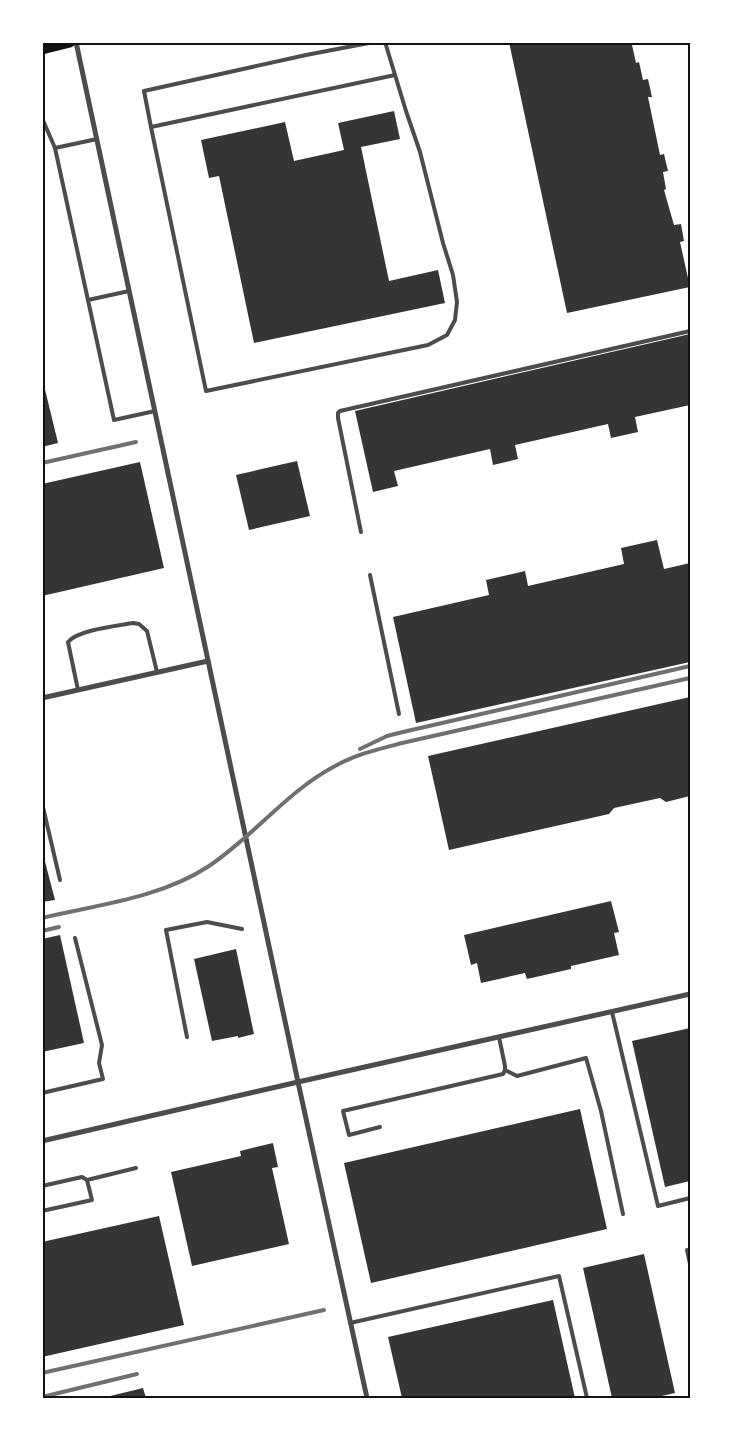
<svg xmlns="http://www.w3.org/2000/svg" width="733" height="1441" viewBox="0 0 733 1441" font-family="'Alegreya Sans',sans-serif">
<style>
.building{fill:#353535}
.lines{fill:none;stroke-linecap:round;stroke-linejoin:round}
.service{stroke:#4c4c4c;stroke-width:4}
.minor{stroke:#4c4c4c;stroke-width:5}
.primary{stroke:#111;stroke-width:11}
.rail{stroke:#707070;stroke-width:4}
.neatline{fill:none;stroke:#111;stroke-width:2}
</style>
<rect width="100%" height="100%" fill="#fff"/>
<!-- building -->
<g class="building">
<polygon points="509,42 635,42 635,44 632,45 636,63 639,62 643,80 648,79 652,97 648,97 660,155 664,154 668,171 663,172 666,189 664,190 674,225 681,224 684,241 680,242 690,287 567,313"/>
<polygon points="394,111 400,139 361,147 389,281 438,270 445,303 254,343 219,176 209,178 201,140 285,122 294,161 344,150 338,123"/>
<polygon points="690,334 690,405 635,417 638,432 611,438 608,424 515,445 518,459 493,465 490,449 394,471 398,486 373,492 355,411"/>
<polygon points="42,377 58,443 42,447"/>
<polygon points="297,461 310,516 249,530 236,475"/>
<polygon points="140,462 164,568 42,596 42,484"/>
<polygon points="657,540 664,569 690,563 690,662 416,723 393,617 489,595 486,580 525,571 528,586 624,564 621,548"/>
<polygon points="690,697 690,796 666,802 660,798 614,808 609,814 449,850 428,756"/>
<polygon points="42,850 55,900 42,902"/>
<polygon points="611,901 619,932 614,933 619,955 571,966 571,969 527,979 525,973 481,983 477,963 471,965 464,935"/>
<polygon points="60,935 84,1043 42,1052 42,939"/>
<polygon points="236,949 254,1034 238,1038 238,1036 212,1041 194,959"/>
<polygon points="690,1028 690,1181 665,1187 632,1041"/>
<polygon points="580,1109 607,1229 371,1283 344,1163"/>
<polygon points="273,1143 278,1167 272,1168 289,1244 192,1266 171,1172 241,1156 240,1151"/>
<polygon points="159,1216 184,1325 42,1357 42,1242"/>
<polygon points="644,1254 675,1393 653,1398 612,1398 583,1268"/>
<polygon points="553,1300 575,1398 402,1398 388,1337"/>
<polygon points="143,1388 146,1398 102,1398"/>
</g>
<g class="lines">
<!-- service -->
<g class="service">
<polyline points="385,42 406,111 420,152 443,243 453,275 457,302 455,320 447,335 428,345 206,391 151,127 395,75"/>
<polyline points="42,118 55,148"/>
<polyline points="151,127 144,91 306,55 374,42"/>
<polyline points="97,139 55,148 114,420 155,411"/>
<polyline points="88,300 129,291"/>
<polyline points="361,532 338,418 338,413 340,411 690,331"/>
<polyline points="370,575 399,714"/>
<path d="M78 690 68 642C78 630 116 626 133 623L139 624 147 631 157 672"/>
<polyline points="42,803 60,880"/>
<polyline points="612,1012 658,1206 690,1198"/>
<polyline points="187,1037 166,930 207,922 242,929"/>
<polyline points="505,1070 517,1076 586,1058 601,1111 623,1214"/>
<polyline points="42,1093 103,1079 99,1063 102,1045 75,938"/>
<polyline points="380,1127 349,1135 343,1111 503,1074 505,1070 505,1066 499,1037"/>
<polyline points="42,1186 82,1177 87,1180"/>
<polyline points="42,1211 92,1200 87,1180 136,1168"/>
<polyline points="687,1250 690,1264"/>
<polyline points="350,1323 559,1276 587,1398"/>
</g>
<!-- minor -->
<g class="minor">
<polyline points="76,42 298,1082 367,1398"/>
<polyline points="42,698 208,661"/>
<polyline points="42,1141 298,1082 690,994"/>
</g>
<!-- primary -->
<polyline class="primary" points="42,49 70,42"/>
<!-- rail -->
<g class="rail">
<polyline points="42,463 136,442"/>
<polyline points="360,749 387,736 403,732 690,666"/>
<path d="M42 918C97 905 161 898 209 866 254 836 288 790 337 765 357 754 379 749 402 743L690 678"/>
<polyline points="42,931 59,927"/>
<polyline points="42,1373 324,1310"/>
<polyline points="42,1397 137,1374"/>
</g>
</g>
<!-- border -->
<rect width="733" height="1441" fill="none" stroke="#ffffff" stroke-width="88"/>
<rect x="44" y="44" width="645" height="1353" class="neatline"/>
</svg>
